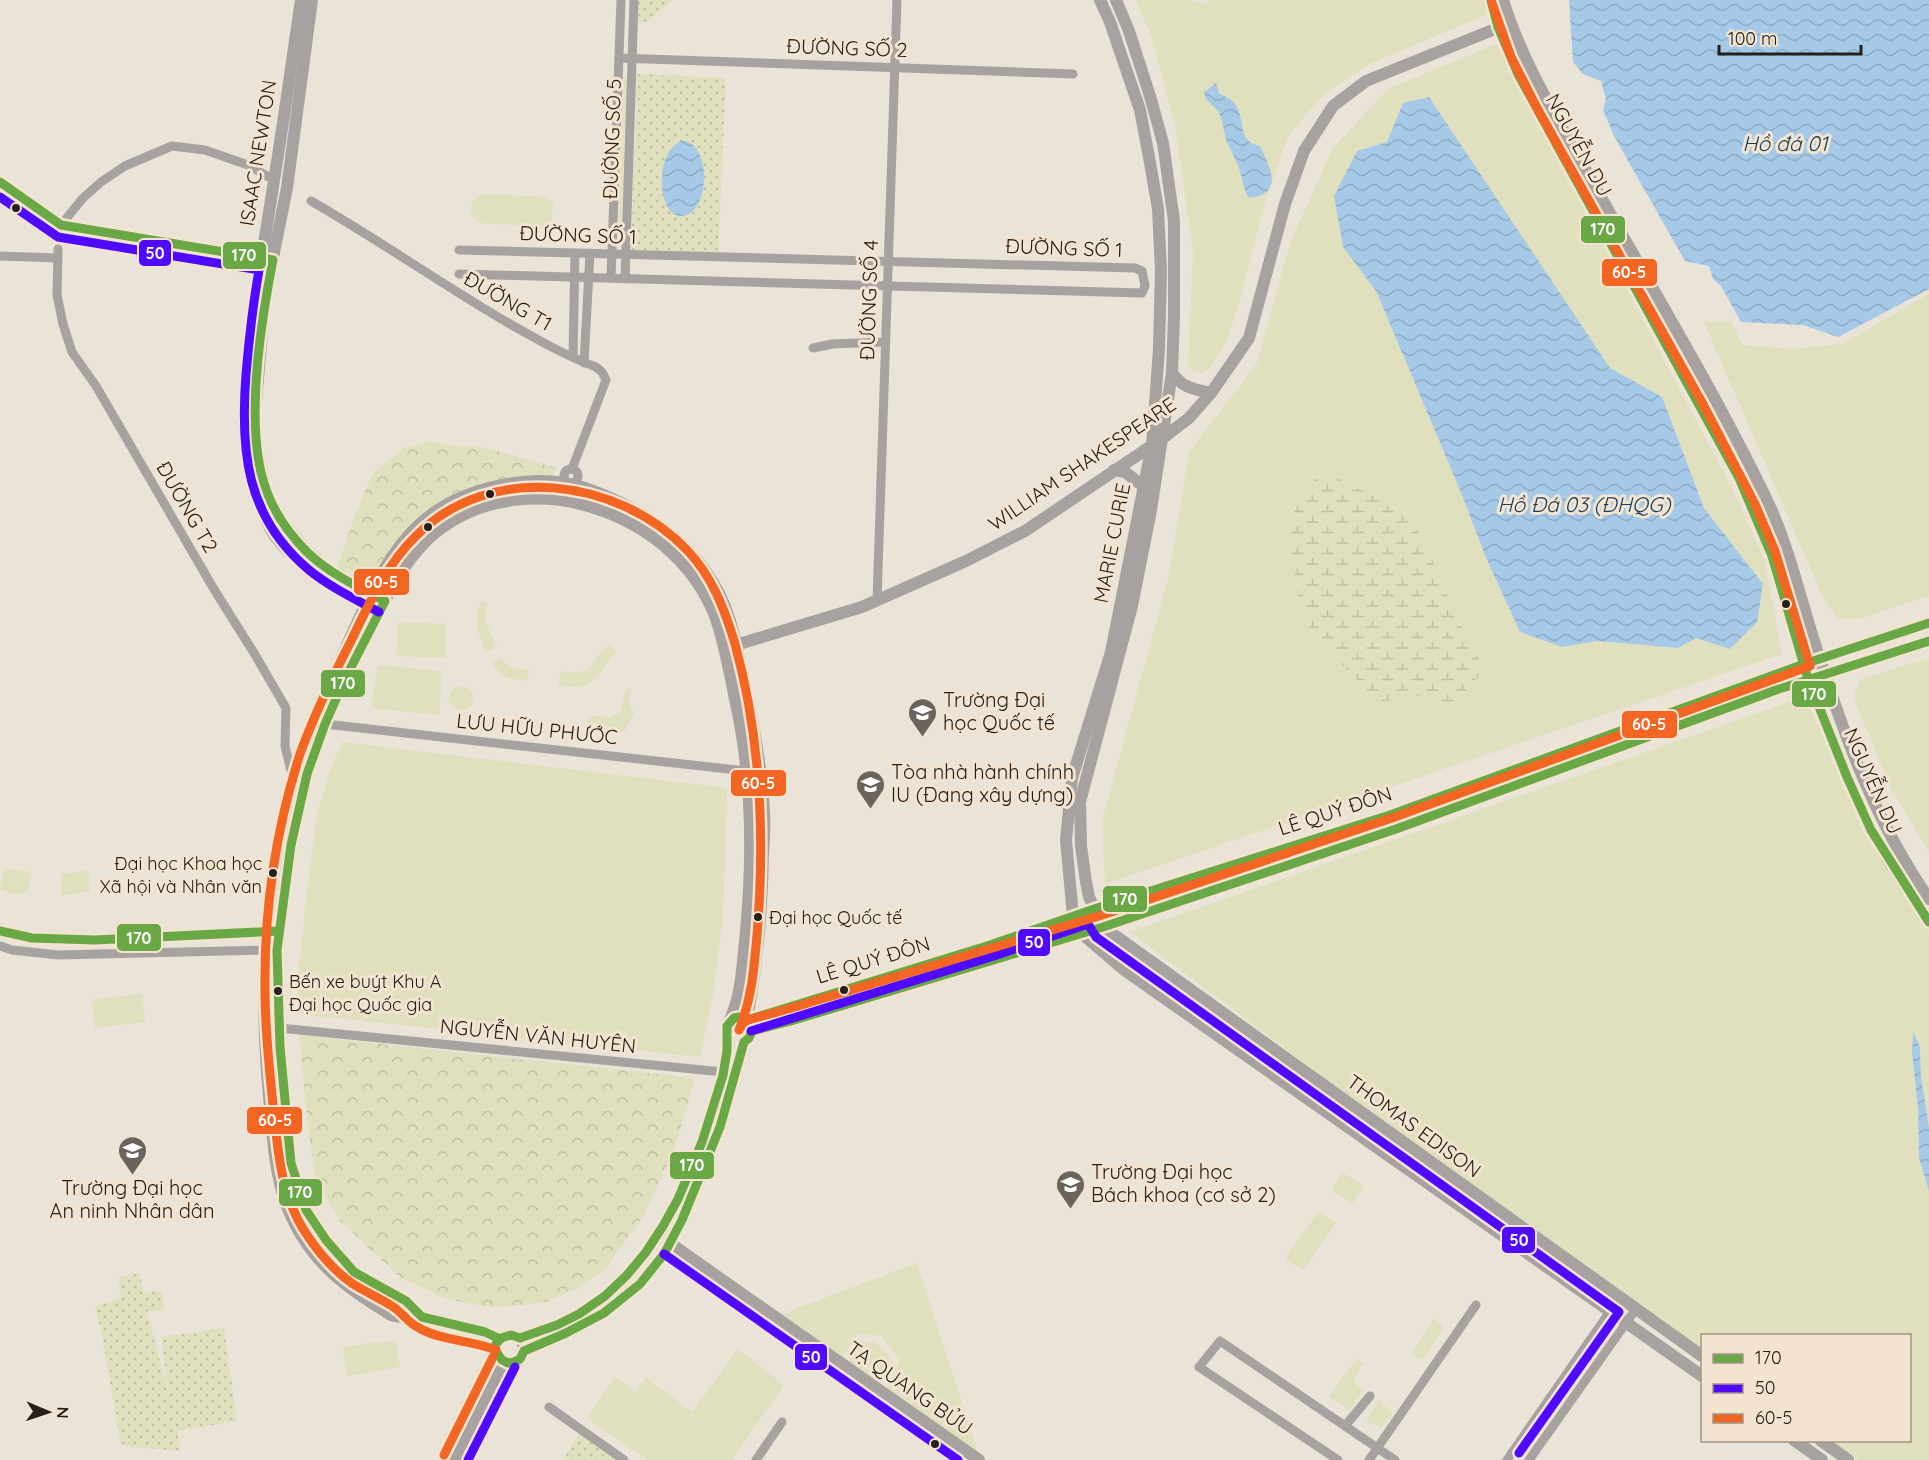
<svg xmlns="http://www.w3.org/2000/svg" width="1929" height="1460" viewBox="0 0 1929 1460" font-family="Quicksand,sans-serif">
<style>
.grass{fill:#e0e0be;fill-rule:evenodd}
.forest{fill:url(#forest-crowns)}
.wetland{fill:url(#wetland-marsh)}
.park{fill:url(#park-dots)}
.water{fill:url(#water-waves)}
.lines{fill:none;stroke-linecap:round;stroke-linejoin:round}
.minor{stroke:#a7a2a0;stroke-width:9}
.tertiary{stroke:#a7a2a0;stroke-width:12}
.bus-1-casing{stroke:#f2e4d0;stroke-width:14}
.bus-2-casing{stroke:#f2e4d0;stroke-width:14}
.bus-3-casing{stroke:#f2e4d0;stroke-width:14}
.bus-1{stroke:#6aa845;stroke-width:9}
.bus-2{stroke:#4f0aff;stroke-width:9}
.bus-3{stroke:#f26522;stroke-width:9}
.bus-dot{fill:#252019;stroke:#f2e4d0;stroke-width:2}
.labels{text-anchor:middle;stroke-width:6;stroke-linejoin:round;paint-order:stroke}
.bus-label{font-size:18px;fill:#252019;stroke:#f2e4d0;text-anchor:start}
.street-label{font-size:20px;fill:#252019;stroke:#f2e4d0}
.poi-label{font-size:20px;fill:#252019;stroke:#f2e4d0;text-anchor:start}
.water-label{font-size:21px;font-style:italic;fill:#163e5d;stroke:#f2e4d0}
.line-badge{stroke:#f2e4d0;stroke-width:2}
.badge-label{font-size:16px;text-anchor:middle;font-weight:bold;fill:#fff}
</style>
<defs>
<pattern id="forest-crowns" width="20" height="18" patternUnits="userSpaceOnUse" patternTransform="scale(1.5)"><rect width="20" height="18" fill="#e0e0be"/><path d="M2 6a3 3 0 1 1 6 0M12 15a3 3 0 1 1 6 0" fill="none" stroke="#c0c0a3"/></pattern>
<pattern id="wetland-marsh" width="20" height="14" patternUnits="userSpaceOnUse" patternTransform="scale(1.5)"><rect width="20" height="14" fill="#e0e0be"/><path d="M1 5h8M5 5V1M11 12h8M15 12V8" fill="none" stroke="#c0c0a3"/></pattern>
<pattern id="park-dots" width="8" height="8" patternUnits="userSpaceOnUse" patternTransform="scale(1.5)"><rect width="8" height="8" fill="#e0e0be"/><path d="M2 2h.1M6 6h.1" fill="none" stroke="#c0c0a3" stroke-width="1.8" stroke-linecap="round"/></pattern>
<pattern id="water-waves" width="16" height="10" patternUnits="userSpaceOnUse" patternTransform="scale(1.5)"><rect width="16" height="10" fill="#a5c9e6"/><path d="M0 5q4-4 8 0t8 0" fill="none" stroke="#8eacc5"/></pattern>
</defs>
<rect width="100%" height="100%" fill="#eae3d8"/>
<!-- grass -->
<g class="grass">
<polygon points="1136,0 1192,0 1195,2 1207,4 1209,0 1484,0 1488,14 1367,65 1323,95 1288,137 1266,199 1237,311 1226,342 1211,367 1202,373 1192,371 1188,365 1193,251 1175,125 1152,39"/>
<path d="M1496 44 1731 486 1765 561 1782 654 1105 884 1102 821 1169 575 1189 452 1257 363 1291 240 1333 148 1388 89ZM1429 97 1610 368 1662 397 1704 508 1763 584 1696 638 1678 648 1597 641 1562 647 1487 560 1460 490 1376 291 1343 247 1357 151 1387 142ZM1324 473 1403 510 1423 539 1468 641 1479 659 1469 685 1455 708 1414 695 1374 704 1356 678 1322 648 1303 615 1292 566 1287 530 1293 515Z"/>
<polygon points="626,77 628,77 623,244 621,245 618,243 624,79"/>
<polygon points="488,194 544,197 553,203 552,220 541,226 479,223 470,214 472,202 476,196"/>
<polygon points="1929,294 1929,596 1858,619 1838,619 1824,600 1704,322 1732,322 1742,345 1792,349 1842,344"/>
<path d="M482 600 487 604 485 621 497 647 485 652C479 633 471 619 482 600Z"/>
<polygon points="398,622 446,624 446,658 396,656"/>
<path d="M608 645 616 651C607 663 595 685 578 687 572 687 565 686 559 686L560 671 579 673 587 669Z"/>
<path d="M501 658C508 669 518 668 529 670L528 681C511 679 500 678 491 661Z"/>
<polygon points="1929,658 1929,852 1891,788 1855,702 1855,692 1861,679"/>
<polygon points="378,665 442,671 439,715 371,708"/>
<circle cx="461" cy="698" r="12"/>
<polygon points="632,688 629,703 634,714 625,731 616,732 596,722 587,726 586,721 592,716 610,717 621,712 624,694 627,689"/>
<polygon points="1801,700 1810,707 1864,834 1929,928 1929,1127 1921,1076 1920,1047 1913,1033 1912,1053 1918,1108 1919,1158 1929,1191 1929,1460 1858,1460 1830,1441 1910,1440 1910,1336 1702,1336 1702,1351 1434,1160 1130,932 1792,701"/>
<polygon points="342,742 727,788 723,919 713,994 700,1057 298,1014 298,971 316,819 329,774"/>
<polygon points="5,868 31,872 28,893 10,893 0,889"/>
<polygon points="88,870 90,891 61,896 62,873 75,873"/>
<polygon points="142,994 145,1022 95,1028 92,999"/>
<polygon points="1343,1173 1364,1186 1352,1204 1331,1190"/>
<polygon points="1319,1211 1336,1223 1303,1270 1287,1260 1287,1256"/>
<polygon points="917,1263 976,1446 977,1460 883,1394 900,1360 881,1336 859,1333 837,1364 774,1319 800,1307"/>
<polygon points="1434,1319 1442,1325 1443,1330 1425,1356 1422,1359 1418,1359 1412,1353"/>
<polygon points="395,1340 400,1367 347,1376 343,1347"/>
<polygon points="862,1342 875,1342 892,1359 877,1389 845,1367"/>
<polygon points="738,1349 784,1385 732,1460 647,1460 587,1418 615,1377 634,1391 637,1390 646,1377 692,1412"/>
<polygon points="1359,1359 1361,1362 1364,1362 1354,1380 1357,1385 1364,1390 1349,1411 1329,1396 1355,1361"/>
<polygon points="1378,1400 1393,1413 1381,1428 1366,1421"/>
</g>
<!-- forest -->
<g class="forest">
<polygon points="430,441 455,446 478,446 558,468 549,480 459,500 422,524 379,569 356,574 337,568 354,518 373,473 404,448"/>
<polygon points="299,1035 695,1078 675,1148 643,1217 604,1271 576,1289 545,1302 492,1308 444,1298 400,1277 340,1221 315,1179 307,1119"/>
</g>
<!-- wetland -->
<polygon class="wetland" points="1324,472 1403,510 1423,539 1468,641 1479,659 1479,677 1469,685 1455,708 1414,695 1374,704 1356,678 1322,648 1303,615 1292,566 1287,530 1302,492"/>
<!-- park -->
<g class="park">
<polygon points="639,0 672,0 649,21 638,22"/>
<polygon points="637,74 726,78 718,258 631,253"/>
<polygon points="140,1273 143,1294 162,1290 164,1310 147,1311 169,1396 161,1337 224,1328 237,1421 177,1431 182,1451 121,1446 103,1341 95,1307 120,1298 119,1277"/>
<polygon points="582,1430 624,1460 563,1460"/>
</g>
<!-- water -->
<g class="water">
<polygon points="1569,0 1929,0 1929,289 1838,337 1803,325 1741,322 1721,286 1713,279 1709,266 1685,261 1614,136 1603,110 1606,99 1601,81 1583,74 1573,62"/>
<path d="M1216 83 1219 93C1224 96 1231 99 1235 104 1246 118 1236 142 1260 146 1271 169 1284 194 1249 198L1246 193 1238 165 1226 140 1221 117 1218 111 1206 99 1204 92Z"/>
<polygon points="1429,97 1610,368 1662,397 1704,508 1763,584 1757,622 1730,649 1696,638 1678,648 1597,641 1562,647 1520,632 1487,560 1460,490 1376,291 1343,247 1334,196 1357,151 1387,142 1403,103"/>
<path d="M683 141C713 143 710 218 680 216 657 215 654 148 683 141Z"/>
<polygon points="1913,1031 1920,1047 1921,1076 1929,1127 1929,1191 1919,1158 1918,1108 1912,1053"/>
</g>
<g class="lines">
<!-- minor -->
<g class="minor">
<polyline points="619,58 1073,74"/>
<path d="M311 201C379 240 443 285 510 324 538 340 566 356 596 367L602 372 606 380 572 469"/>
<polyline points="61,225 83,198 101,182 125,166 172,146 205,150 248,165 274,180"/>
<polyline points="58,249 57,295 63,324 72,352 96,386 215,591 254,653 286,708 285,746 293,779"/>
<polyline points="459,250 1135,268 1142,271 1145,286 1142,293 459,274"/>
<polyline points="0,256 57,258"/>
<polyline points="611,278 621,0"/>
<polyline points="625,279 634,0"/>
<polyline points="813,348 832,344 885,342"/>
<polyline points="573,357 575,253"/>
<polyline points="584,363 590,253"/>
<circle cx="571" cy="476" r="7"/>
<polyline points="877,601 897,0"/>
<polyline points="325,724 746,771"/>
<polyline points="0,931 32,938 95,940 273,932"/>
<polyline points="0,946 12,950 58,955 270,950"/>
<polyline points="279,1028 723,1072"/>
<polyline points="549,1407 624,1460"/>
<polyline points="1345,1426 1370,1396"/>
<polyline points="756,1460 782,1422"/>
<polyline points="1338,1460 1199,1367 1220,1341 1395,1460"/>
<polyline points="1369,1460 1476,1305"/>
<polyline points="1507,1460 1620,1297"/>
<polyline points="1529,1460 1636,1309"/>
</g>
<!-- tertiary -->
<g class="tertiary">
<path d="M301 0C292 60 284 120 274 180 266 235 255 290 250 346 243 413 238 466 270 528 286 559 342 592 373 608"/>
<polyline points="312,0 287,188 265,297 256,402 255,438 264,482 273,506 281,521 307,551 328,569 379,598"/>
<polyline points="1100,0 1110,22 1140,110 1149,157 1158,209 1161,270 1159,349 1152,445 1111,652 1072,778 1066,840 1073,916 1081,933 1123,969 1702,1376"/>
<polyline points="1116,0 1129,31 1150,96 1163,143 1174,221 1174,317 1172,373 1151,510 1132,606 1080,802 1081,846 1086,882 1089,897 1103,927 1702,1356"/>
<polyline points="1491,0 1498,27 1518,74 1739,478 1772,556 1808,679 1847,777 1871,830 1889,861 1929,922"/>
<path d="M1503 0C1521 59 1554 113 1584 167 1644 276 1711 384 1765 496 1788 543 1799 594 1815 644 1843 733 1875 821 1929 899"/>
<polyline points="0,182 61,225 69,234 75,237 265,272"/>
<polyline points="61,225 268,259"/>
<path d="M1172 373C1183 388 1193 389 1211 393"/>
<polyline points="1114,470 1125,472 1143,486"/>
<polyline points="729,647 862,607 966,561 1025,531 1163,438 1189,418 1211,393 1249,338 1285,204 1304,151 1333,106 1366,81 1510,23"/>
<polyline points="747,1020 990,945 1094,909 1390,815 1804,664 1929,623"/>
<polyline points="752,1031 791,1021 1103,927 1396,829 1776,690 1929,641"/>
<polyline points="671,1244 979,1460"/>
<polyline points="664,1254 958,1460"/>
<path d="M422 1317C416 1311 410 1304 404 1300 388 1289 369 1283 354 1271 336 1257 320 1234 308 1214 288 1178 288 1134 284 1094 279 1046 275 996 278 947 279 923 283 898 287 874 292 839 297 803 308 769 325 720 347 674 371 627 389 593 405 558 435 533 483 494 550 490 606 512 655 531 696 567 715 616 725 644 730 675 736 704 753 781 753 863 745 941 742 971 741 1001 726 1028 726 1031 727 1034 728 1037 731 1060 711 1115 703 1138 679 1207 644 1276 579 1314 560 1325 540 1331 520 1338"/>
<circle cx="510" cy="1349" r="14"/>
<path d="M500 1339C476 1329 449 1323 425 1317 413 1315 402 1319 391 1315 348 1289 314 1265 292 1218 274 1181 273 1136 269 1096 261 1010 262 932 278 847 281 831 283 814 287 798 302 745 326 693 348 643 367 602 386 554 421 523 461 487 534 471 585 488 631 504 678 531 706 572 731 607 735 640 744 681 753 724 762 768 764 813 765 826 764 840 763 854 762 910 757 965 747 1020"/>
<polyline points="524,1351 566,1333 604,1313 640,1284 664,1254 682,1220 720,1127 744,1042"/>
<polyline points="1794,1440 1822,1460"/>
<polyline points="1820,1440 1848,1460"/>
<polyline points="455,1460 504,1362"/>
</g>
<defs>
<g id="bus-1">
<polyline points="1491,0 1498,27 1518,74 1739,478 1772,556 1808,679 1847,777 1871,830 1929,922"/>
<path d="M0 182 61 225 273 260C261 321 245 423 264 483 272 510 288 533 307 552 330 574 358 587 385 601L344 681 325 724 307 774 291 845 277 950 280 1047 291 1163 306 1210 326 1240 354 1272 406 1301 422 1317 485 1332 500 1339"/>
<polyline points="1929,623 1804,664 1390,815 1094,909 990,945 747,1020 739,1017 734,1018 727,1026 727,1051 723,1075 702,1142 678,1199 663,1226 646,1252 627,1275 605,1296 579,1314 557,1325 520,1338 511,1335 501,1338 496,1344 495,1350 502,1360 508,1363 514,1362 520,1359 524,1351 566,1333 604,1313 640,1284 664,1254 682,1220 720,1127 744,1042 749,1038 752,1031 791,1021 1103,927 1396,829 1776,690 1929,641"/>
<polyline points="0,931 32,938 95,940 279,931"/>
</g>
<g id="bus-2">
<path d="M0 197 58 237 259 270C253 304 249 339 246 374 240 451 246 517 309 570 330 587 355 599 379 612"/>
<polyline points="751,1031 994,956 1088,924 1096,937 1619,1312 1519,1453"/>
<polyline points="664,1254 958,1460"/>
<polyline points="468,1460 515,1367"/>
</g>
<g id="bus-3">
<path d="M496 1350C471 1340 442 1341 419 1328 408 1323 402 1312 392 1306 379 1298 366 1292 353 1284 334 1271 318 1252 305 1232 280 1193 278 1150 273 1105 269 1067 265 1028 265 990 264 911 276 829 300 754 314 715 332 678 351 641 369 604 386 565 416 536 490 461 618 478 687 550 712 576 725 610 735 644 761 738 765 838 757 935 754 968 752 999 739 1030L743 1023 748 1020 788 1009 1099 916 1392 818 1810 666 1775 551 1755 504 1704 406 1537 108 1511 57 1492 3"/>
<polyline points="444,1455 493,1357"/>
</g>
</defs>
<!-- bus-1 casing -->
<use href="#bus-1" class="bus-1-casing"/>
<!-- bus-2 casing -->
<use href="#bus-2" class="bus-2-casing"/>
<!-- bus-3 casing -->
<use href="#bus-3" class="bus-3-casing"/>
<!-- bus-1 -->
<use href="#bus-1" class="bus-1"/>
<!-- bus-2 -->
<use href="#bus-2" class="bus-2"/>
<!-- bus-3 -->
<use href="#bus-3" class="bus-3"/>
</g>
<!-- icons -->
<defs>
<symbol id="university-pin" viewBox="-11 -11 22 30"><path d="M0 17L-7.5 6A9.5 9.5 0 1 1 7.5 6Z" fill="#6a645c" stroke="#f2e4d0"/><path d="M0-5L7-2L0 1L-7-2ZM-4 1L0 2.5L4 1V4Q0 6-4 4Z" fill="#fff"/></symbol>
</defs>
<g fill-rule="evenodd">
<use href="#university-pin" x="906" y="696" width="33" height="45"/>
<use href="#university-pin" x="854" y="768" width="33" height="45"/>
<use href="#university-pin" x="116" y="1134" width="33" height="45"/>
<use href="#university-pin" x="1054" y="1168" width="33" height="45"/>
</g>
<!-- markers -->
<g class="bus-dot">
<circle cx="16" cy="208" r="5"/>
<circle cx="490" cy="494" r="5"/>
<circle cx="428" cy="527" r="5"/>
<circle cx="1786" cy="604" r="5"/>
<circle cx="273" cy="873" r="5"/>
<circle cx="758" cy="917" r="5"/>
<circle cx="844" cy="990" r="5"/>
<circle cx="278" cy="991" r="5"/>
<circle cx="935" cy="1444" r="5"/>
</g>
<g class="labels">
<!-- bus labels -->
<g class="bus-label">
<text x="262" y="870" text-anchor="end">Đại học Khoa học<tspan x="262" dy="23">Xã hội và Nhân văn</tspan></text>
<text x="769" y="924">Đại học Quốc tế</text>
<text x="289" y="988">Bến xe buýt Khu A<tspan x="289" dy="23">Đại học Quốc gia</tspan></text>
</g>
<!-- street labels -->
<g class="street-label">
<text transform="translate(847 48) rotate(2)" y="7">ĐƯỜNG SỐ 2</text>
<text transform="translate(612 139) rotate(-88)" y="7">ĐƯỜNG SỐ 5</text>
<text transform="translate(1579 145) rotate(61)" y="7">NGUYỄN DU</text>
<text transform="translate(258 153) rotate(-81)" y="7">ISAAC NEWTON</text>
<text transform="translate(578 235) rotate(2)" y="7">ĐƯỜNG SỐ 1</text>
<text transform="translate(1064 248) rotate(2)" y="7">ĐƯỜNG SỐ 1</text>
<text transform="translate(869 300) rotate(-88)" y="7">ĐƯỜNG SỐ 4</text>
<text transform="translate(508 301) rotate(30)" y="7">ĐƯỜNG T1</text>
<text transform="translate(1082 464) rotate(-34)" y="7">WILLIAM SHAKESPEARE</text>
<text transform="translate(187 507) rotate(60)" y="7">ĐƯỜNG T2</text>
<text transform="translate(1112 543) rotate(-79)" y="7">MARIE CURIE</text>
<text transform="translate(537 729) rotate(6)" y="7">LƯU HỮU PHƯỚC</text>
<text transform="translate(1873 781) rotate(66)" y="7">NGUYỄN DU</text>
<text transform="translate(1335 811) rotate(-18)" y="7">LÊ QUÝ ĐÔN</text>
<text transform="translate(873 960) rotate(-17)" y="7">LÊ QUÝ ĐÔN</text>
<text transform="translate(538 1036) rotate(6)" y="7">NGUYỄN VĂN HUYÊN</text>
<text transform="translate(1414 1126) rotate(36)" y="7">THOMAS EDISON</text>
<text transform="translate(910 1388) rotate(35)" y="7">TẠ QUANG BỬU</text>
</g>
<!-- poi labels -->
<g class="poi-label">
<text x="943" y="707">Trường Đại<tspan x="943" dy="23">học Quốc tế</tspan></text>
<text x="891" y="779">Tòa nhà hành chính<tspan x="891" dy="23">IU (Đang xây dựng)</tspan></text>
<text x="1091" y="1179">Trường Đại học<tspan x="1091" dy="23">Bách khoa (cơ sở 2)</tspan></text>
<text x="132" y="1195" text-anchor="middle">Trường Đại học<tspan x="132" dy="23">An ninh Nhân dân</tspan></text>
</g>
<!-- water labels -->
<g class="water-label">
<text x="1785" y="151">Hồ đá 01</text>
<text x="1584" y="512">Hồ Đá 03 (ĐHQG)</text>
</g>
</g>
<g class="line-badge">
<rect x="1580" y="215" width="46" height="29" rx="6" fill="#6aa845"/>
<rect x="138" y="239" width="34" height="28" rx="6" fill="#4f0aff"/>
<rect x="222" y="241" width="45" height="29" rx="6" fill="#6aa845"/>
<rect x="1601" y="258" width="57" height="29" rx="6" fill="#f26522"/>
<rect x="353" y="568" width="57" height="28" rx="6" fill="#f26522"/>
<rect x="320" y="669" width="46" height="29" rx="6" fill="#6aa845"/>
<rect x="1791" y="680" width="46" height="28" rx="6" fill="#6aa845"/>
<rect x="1621" y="710" width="57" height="29" rx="6" fill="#f26522"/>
<rect x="730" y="769" width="57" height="28" rx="6" fill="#f26522"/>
<rect x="1102" y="885" width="46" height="28" rx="6" fill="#6aa845"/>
<rect x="116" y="923" width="46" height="29" rx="6" fill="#6aa845"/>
<rect x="1017" y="928" width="34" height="29" rx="6" fill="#4f0aff"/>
<rect x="246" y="1106" width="57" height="29" rx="6" fill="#f26522"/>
<rect x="669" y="1151" width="46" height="29" rx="6" fill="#6aa845"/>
<rect x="278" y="1178" width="45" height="29" rx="6" fill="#6aa845"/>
<rect x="1501" y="1226" width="35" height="28" rx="6" fill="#4f0aff"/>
<rect x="794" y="1343" width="34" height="28" rx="6" fill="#4f0aff"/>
</g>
<g class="badge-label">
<text x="1603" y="235">170</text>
<text x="155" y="259">50</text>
<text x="244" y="261">170</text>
<text x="1629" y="278">60-5</text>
<text x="381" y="588">60-5</text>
<text x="343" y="689">170</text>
<text x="1814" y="700">170</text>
<text x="1649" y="730">60-5</text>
<text x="758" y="789">60-5</text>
<text x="1125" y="905">170</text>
<text x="139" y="944">170</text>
<text x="1034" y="948">50</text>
<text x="275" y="1126">60-5</text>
<text x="692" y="1171">170</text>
<text x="300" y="1198">170</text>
<text x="1519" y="1246">50</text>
<text x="811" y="1363">50</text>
</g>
<!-- legend -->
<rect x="1701" y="1334" width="210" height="108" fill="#f2e4d0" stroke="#a09687" stroke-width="1.5"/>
<rect x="1713" y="1354" width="30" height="9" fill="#6aa845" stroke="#a09687" stroke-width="1.5"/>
<text x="1755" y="1364" font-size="18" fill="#252019">170</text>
<rect x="1713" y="1384" width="30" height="9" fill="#4f0aff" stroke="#a09687" stroke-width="1.5"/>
<text x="1755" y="1394" font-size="18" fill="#252019">50</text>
<rect x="1713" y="1414" width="30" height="9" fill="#f26522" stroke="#a09687" stroke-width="1.5"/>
<text x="1755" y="1424" font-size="18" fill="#252019">60-5</text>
<!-- north arrow -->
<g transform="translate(48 1412) rotate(92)" stroke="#f2e4d0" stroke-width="4.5" paint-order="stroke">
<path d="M0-4.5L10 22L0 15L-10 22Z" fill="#252019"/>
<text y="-9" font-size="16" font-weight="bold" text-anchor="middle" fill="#252019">N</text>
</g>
<!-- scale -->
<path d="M1719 45v9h142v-9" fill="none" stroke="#252019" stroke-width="3"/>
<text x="1728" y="45" font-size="18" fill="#252019" stroke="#f2e4d0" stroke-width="4.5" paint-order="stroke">100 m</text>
</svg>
